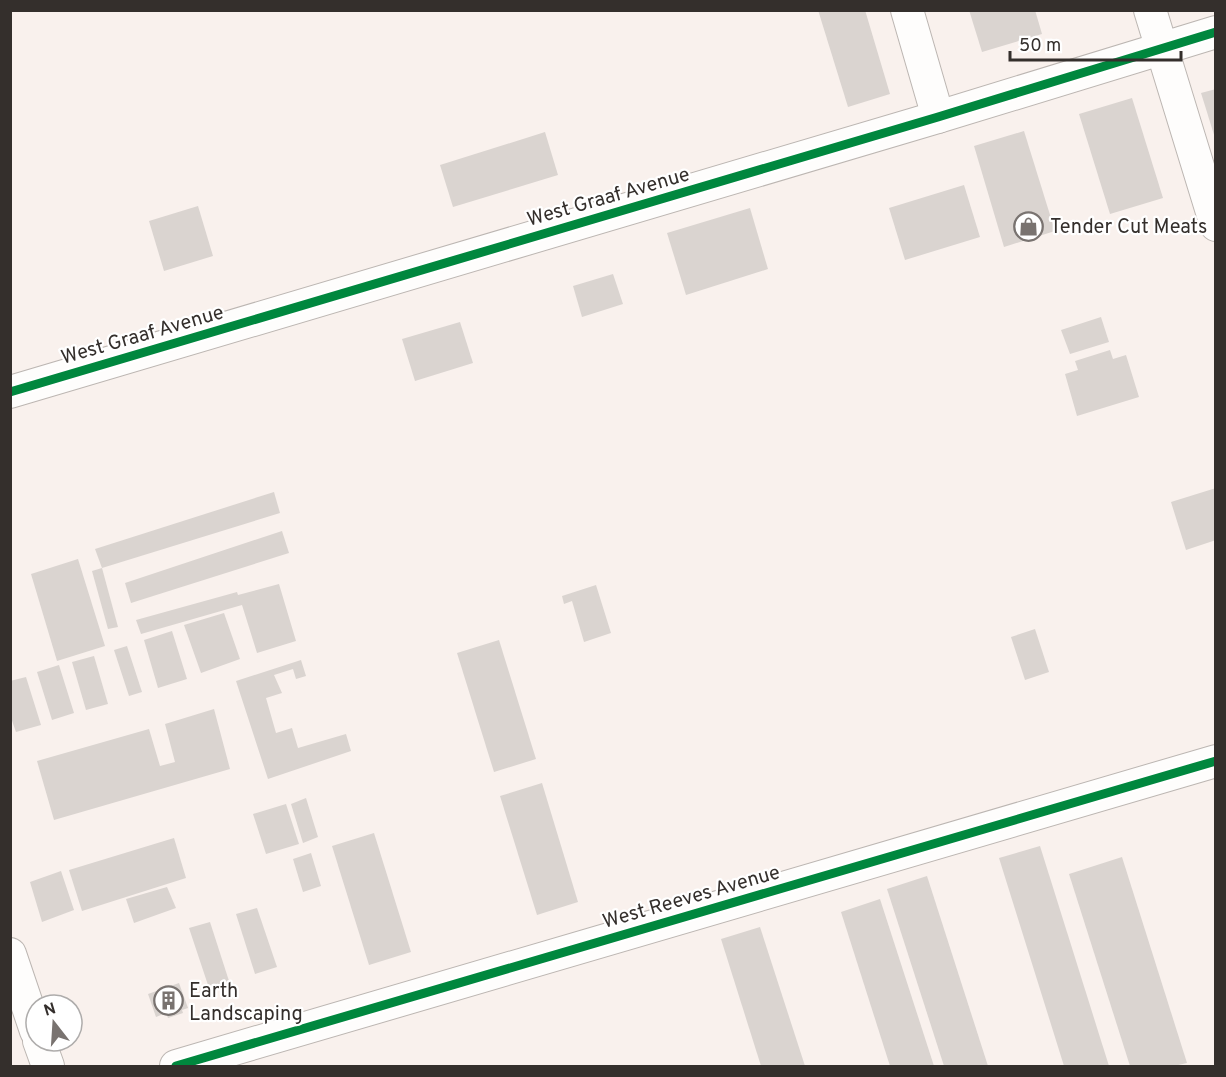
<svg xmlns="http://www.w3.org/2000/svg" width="1226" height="1077" viewBox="0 0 1226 1077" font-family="Overpass,sans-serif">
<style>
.building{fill:#dad4d0}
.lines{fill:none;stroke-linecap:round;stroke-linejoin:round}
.minor-casing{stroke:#bcb6b2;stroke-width:34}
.minor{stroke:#fefdfc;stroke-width:32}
.cycleway-casing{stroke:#fff;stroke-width:13}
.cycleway{stroke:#00873e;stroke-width:9}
.labels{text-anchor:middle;stroke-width:4.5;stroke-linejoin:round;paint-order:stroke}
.street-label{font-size:20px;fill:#342f2c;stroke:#fff}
.poi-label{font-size:20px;fill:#342f2c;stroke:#fff;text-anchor:start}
</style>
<rect width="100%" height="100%" fill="#f9f1ed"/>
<!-- building -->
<g class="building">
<polygon points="818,10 865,10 890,94 848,107"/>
<polygon points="969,10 1035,10 1042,34 982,52"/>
<polygon points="1216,89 1216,138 1215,138 1201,93"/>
<polygon points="1132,98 1163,198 1110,214 1079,114"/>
<polygon points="1024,131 1055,231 1004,247 974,146"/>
<polygon points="545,132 558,175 453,207 440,165"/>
<polygon points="964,185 980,237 905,260 889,208"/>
<polygon points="198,206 213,256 164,271 149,221"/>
<polygon points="750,208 768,269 686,295 667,233"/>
<polygon points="613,274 623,304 582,317 573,286"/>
<polygon points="1101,317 1109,342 1070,354 1061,330"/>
<polygon points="460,322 473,363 415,381 402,339"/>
<polygon points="1110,350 1113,359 1126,355 1139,397 1077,416 1065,374 1078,370 1075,361"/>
<polygon points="1216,488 1216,540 1186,550 1171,502"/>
<polygon points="274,492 280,513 102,568 95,549"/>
<polygon points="282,531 289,553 131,603 125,583"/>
<polygon points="78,559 105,646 57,661 31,574"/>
<polygon points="102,568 118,627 108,629 92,571"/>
<polygon points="279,584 296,641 257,653 242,605 141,634 136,620 237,592 238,595"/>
<polygon points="596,585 611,633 584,642 572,601 564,604 562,596"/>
<polygon points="224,613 240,659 201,673 184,625"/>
<polygon points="1035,629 1049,672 1025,680 1011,637"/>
<polygon points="172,631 187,679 158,688 144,640"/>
<polygon points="499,640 536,759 494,772 457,653"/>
<polygon points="127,646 142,692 129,696 114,650"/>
<polygon points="94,656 108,704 86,710 72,662"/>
<polygon points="301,660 306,676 296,679 293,669 274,675 282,693 266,698 276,733 292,728 298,748 346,734 351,751 268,779 236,681"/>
<polygon points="59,665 74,713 52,720 37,672"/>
<polygon points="26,677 41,725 16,732 10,715 10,681"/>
<polygon points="214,709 230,769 54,820 37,761 149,729 160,766 175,762 165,724"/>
<polygon points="542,783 578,902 537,915 500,796"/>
<polygon points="306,798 318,837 303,843 291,804"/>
<polygon points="286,804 299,844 266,854 253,814"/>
<polygon points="374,833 411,952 369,965 332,846"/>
<polygon points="174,838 186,878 82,911 69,870"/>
<polygon points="1040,846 1109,1066 1064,1066 999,858"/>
<polygon points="311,853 321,886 303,892 293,859"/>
<polygon points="1122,857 1187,1063 1174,1066 1130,1066 1069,874"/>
<polygon points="61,871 74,910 42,922 30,882"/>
<polygon points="927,876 988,1066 944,1066 887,889"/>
<polygon points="167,887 176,908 134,923 126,899"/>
<polygon points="880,899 934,1066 890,1066 841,912"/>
<polygon points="257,908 277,967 255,974 236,914"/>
<polygon points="210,922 229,981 209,988 189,928"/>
<polygon points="760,927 805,1066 761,1066 721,939"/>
<polygon points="179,983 188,1008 182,1010 183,1013 168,1018 166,1013 156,1017 148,994"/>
</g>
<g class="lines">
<defs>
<g id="minor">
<polyline points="907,10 938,117"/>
<polyline points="1150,10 1216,225"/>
<polyline points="10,392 938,117 1216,32"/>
<polyline points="10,954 36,1031"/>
<polyline points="39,1041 48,1066"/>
<polyline points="176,1066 1216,761"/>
</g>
</defs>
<!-- minor casing -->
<use href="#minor" class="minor-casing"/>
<!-- minor -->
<use href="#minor" class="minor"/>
<defs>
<g id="cycleway">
<polyline points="10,392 938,117 1216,32"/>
<polyline points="176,1066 1216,761"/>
</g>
</defs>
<!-- cycleway casing -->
<use href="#cycleway" class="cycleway-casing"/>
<!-- cycleway -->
<use href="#cycleway" class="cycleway"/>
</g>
<!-- icons -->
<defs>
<symbol id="shop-ring" viewBox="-11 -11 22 22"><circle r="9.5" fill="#fff" stroke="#797370" stroke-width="1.5"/><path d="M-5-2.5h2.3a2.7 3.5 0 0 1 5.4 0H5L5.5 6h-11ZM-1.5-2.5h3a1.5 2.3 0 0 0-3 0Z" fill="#797370"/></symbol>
<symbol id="building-ring" viewBox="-11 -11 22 22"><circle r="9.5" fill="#fff" stroke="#797370" stroke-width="1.5"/><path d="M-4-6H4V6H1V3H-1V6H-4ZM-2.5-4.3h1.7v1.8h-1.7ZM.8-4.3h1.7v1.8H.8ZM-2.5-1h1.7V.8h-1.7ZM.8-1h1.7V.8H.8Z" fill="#797370"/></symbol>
</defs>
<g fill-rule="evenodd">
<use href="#shop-ring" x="1012" y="210" width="33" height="33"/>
<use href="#building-ring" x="152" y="984" width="33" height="33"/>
</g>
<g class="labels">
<!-- street labels -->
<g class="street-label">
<text transform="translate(608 196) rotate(-16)" y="7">West Graaf Avenue</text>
<text transform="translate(142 334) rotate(-16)" y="7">West Graaf Avenue</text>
<text transform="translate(691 896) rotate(-16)" y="7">West Reeves Avenue</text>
</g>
<!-- poi labels -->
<g class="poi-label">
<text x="1050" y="233">Tender Cut Meats</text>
<text x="189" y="997">Earth<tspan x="189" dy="23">Landscaping</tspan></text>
</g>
</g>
<!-- border -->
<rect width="1226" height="1077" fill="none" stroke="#342f2c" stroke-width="24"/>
<!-- north arrow -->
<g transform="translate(54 1023) rotate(343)"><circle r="28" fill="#ffffff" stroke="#aeacab" stroke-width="1.5"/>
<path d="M0-4.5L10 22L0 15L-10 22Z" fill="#797370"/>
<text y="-9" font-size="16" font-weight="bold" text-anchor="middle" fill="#342f2c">N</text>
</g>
<!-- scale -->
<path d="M1010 51v9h171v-9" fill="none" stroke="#342f2c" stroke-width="3"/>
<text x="1019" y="51" font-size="18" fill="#342f2c" stroke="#ffffff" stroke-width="4.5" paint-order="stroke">50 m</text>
</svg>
